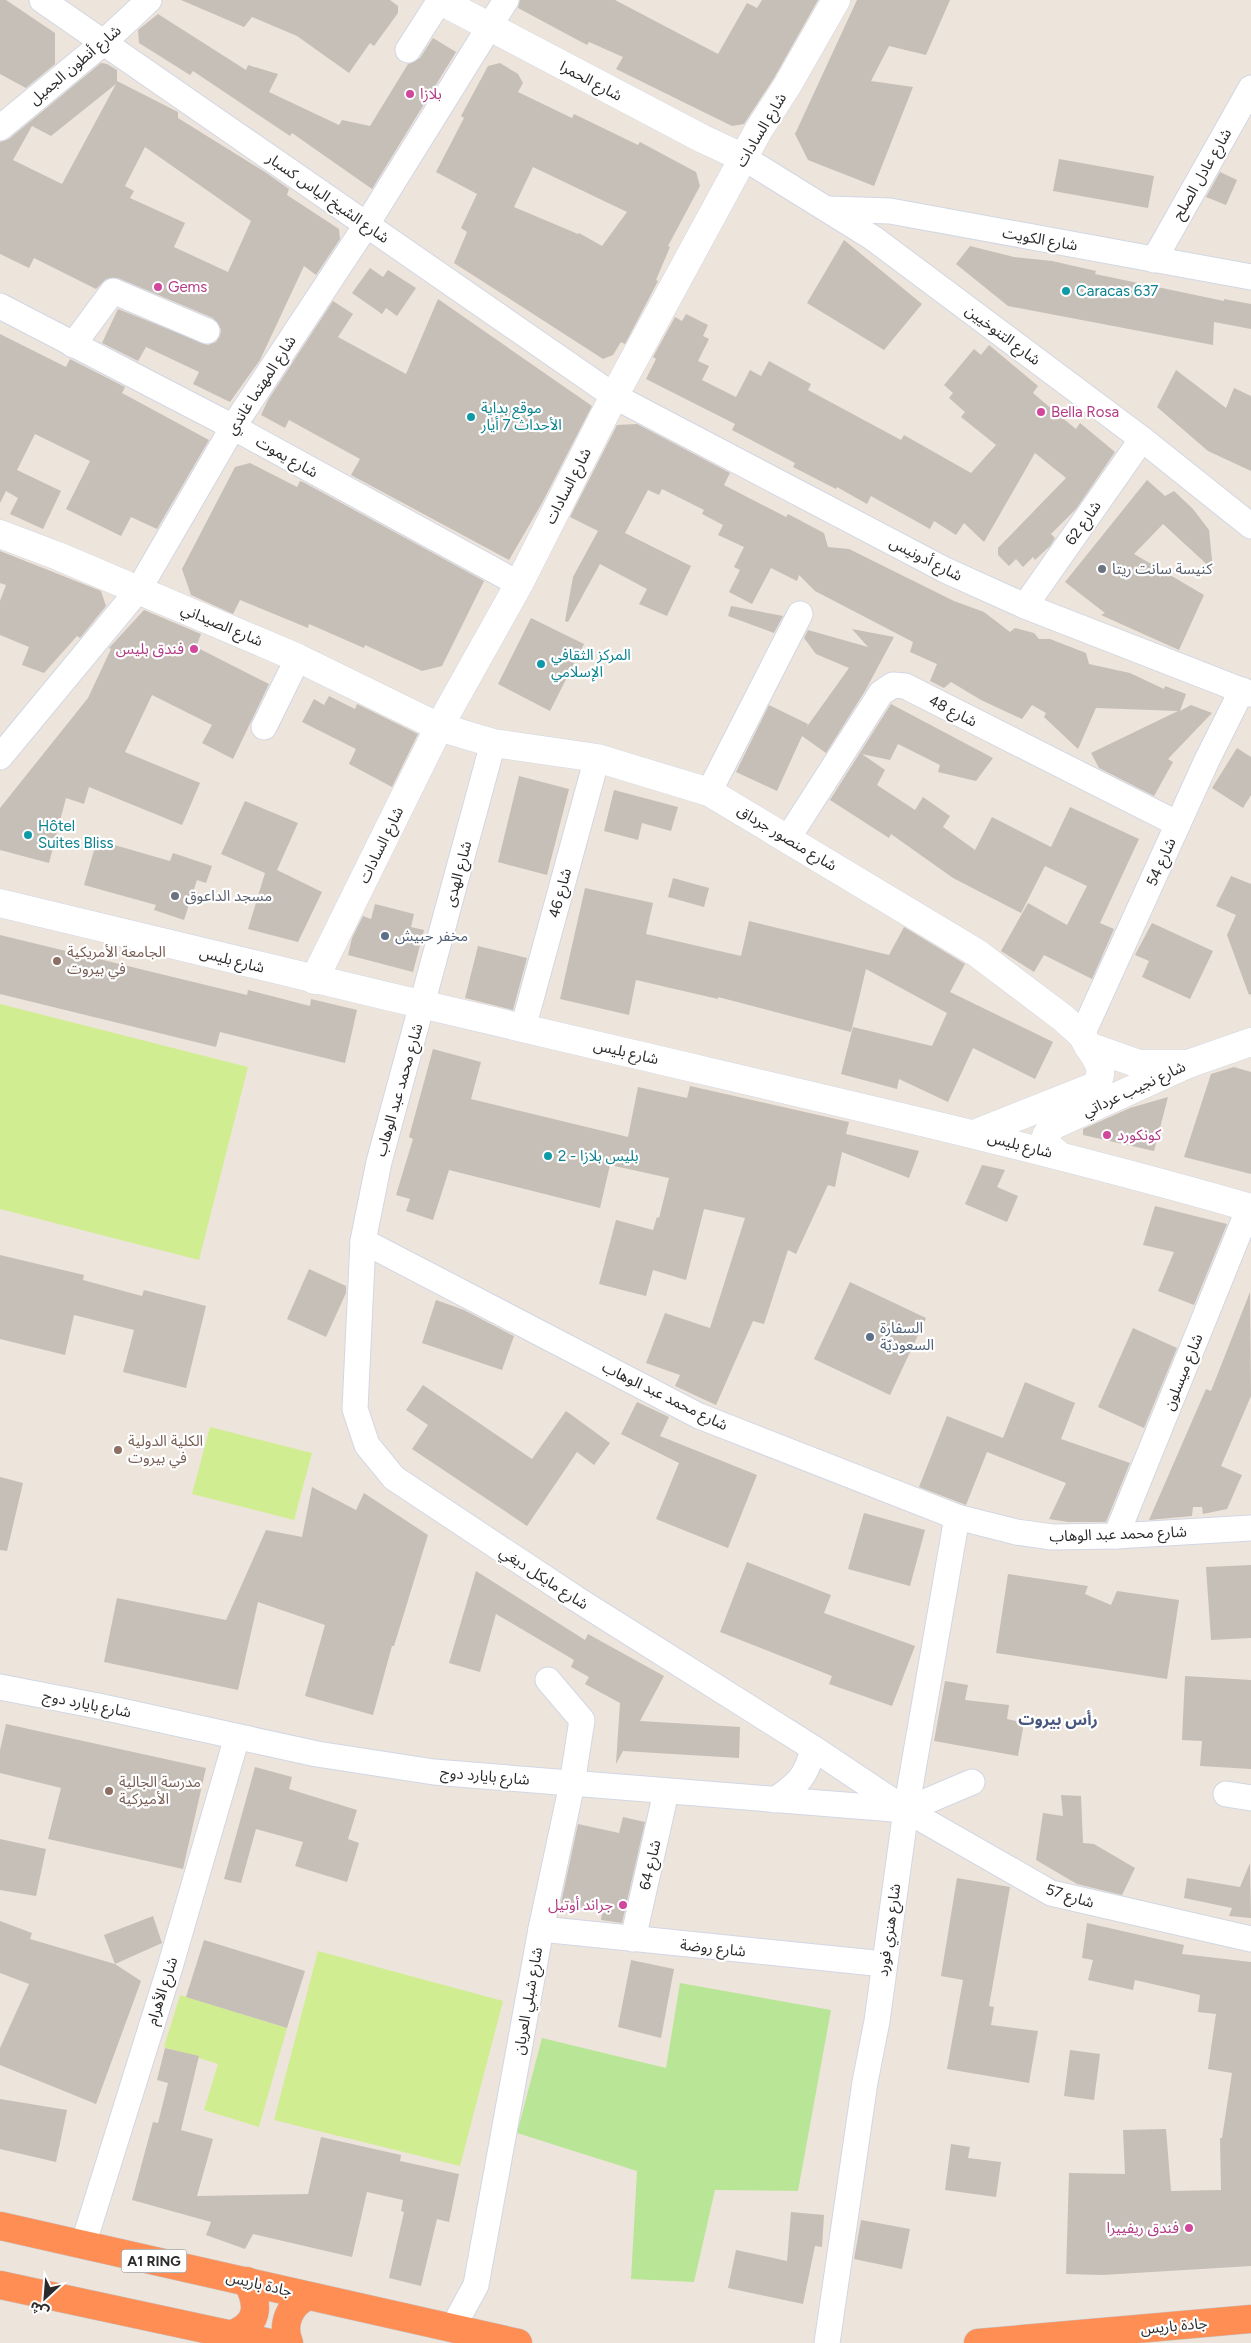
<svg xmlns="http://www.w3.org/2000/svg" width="1251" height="2343" viewBox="0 0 1251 2343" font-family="Figtree,'Noto Sans Arabic',sans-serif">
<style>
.green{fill:#b9e696}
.pitch{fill:#d0ee91}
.building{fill:#c6bfb7;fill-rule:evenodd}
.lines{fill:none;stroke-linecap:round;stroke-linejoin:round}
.street-casing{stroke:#d1d7e4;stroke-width:27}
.secondary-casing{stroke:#d1d7e4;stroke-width:29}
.highway-casing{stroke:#c4c4c4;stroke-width:29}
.street{stroke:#fff;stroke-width:25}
.secondary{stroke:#fff;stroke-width:28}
.highway{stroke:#ff8e55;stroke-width:28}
.hotel-dot{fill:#d1479c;stroke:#fff;stroke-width:2}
.culture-dot{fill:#0f9aa8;stroke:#fff;stroke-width:2}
.worship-dot{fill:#6b7280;stroke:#fff;stroke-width:2}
.service-dot{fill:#5c6f8a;stroke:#fff;stroke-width:2}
.education-dot{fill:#8d6e63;stroke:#fff;stroke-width:2}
.labels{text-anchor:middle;stroke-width:4.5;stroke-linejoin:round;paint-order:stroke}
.shield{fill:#fff;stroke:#6b6b6b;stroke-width:1}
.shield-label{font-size:14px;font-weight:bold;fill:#2b2b2b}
.street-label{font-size:15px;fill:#2b2b2b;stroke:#fff}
.hotel-label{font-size:15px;fill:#b23c85;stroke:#fff;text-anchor:start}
.culture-label{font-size:15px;fill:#0d838f;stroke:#fff;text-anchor:start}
.worship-label{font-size:15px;fill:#5b616d;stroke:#fff;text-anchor:start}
.service-label{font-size:15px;fill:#4e5e75;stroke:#fff;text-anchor:start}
.education-label{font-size:15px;fill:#785e54;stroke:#fff;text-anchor:start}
.neighbourhood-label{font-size:16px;font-weight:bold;fill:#48577e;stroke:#fff}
</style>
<rect width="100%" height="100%" fill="#ede4dc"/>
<!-- green -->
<polygon class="green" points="680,1983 831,2010 798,2191 715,2190 694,2282 631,2279 637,2171 517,2133 542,2038 666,2068"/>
<!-- pitch -->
<g class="pitch">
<polygon points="0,1004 248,1067 199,1260 0,1209"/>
<polygon points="210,1427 312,1453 294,1520 192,1494"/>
<polygon points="318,1951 503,2001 460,2166 274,2120"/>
<polygon points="180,1995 287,2028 259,2127 204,2110 218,2064 164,2047"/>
</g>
<!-- building -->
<g class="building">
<polygon points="0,0 6,0 55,33 55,64 26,88 0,74"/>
<polygon points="181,0 390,0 398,6 398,13 374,46 370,43 349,73 297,36 252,17 244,27"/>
<polygon points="520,0 615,0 718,54 747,3 757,8 762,0 818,0 774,78 744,124 732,126 616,69 623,57 589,42 587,45 518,8"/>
<polygon points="857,0 950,0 926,55 889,46 871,81 913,87 874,186 808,160 795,134"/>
<polygon points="158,14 246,70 248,65 278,74 269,92 339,125 342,120 370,126 408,64 420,58 433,38 456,52 372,189 292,133 290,136 193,71 190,75 139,43 138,30"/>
<path d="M101 63 107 64 117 70V81L178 112V118L265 172 289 189 287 195 339 229 340 239 316 275 304 266 260 360 230 402 193 384 199 372 146 347 138 361 102 343 118 309 208 345 216 342 220 336 221 329 213 318 118 278 106 279 96 289 34 258 29 268 0 254V142L9 139ZM116 84 62 184 13 160 32 126 51 136ZM145 147 251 221 228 272 174 247 185 223 130 198 134 191 125 186Z"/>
<path d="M500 63 518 74 523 83 518 92 572 118 574 114 638 145 640 142 696 172 700 186 668 246 670 247 656 280 658 281 625 344 621 342 613 355 603 359 454 263 467 232 461 228 477 194 436 172 464 118 461 116 488 66ZM533 167 627 212 602 246 579 233 578 234 514 207Z"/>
<polygon points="1059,159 1154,176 1148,208 1053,191"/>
<polygon points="1220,172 1237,180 1226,205 1206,197"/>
<polygon points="844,240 922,304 884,350 807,303"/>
<polygon points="970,246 1014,257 1052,261 1096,271 1095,274 1224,301 1224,299 1251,304 1251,329 1214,322 1213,345 1008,306 956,264"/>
<polygon points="370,268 383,277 388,270 416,288 397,316 386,308 382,314 352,293"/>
<polygon points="438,299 592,406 542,503 509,560 351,475 360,459 289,420 285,428 261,415 268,400 333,301 353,314 338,337 406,374"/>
<polygon points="686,314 708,325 703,336 709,339 698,361 709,366 702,380 736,397 750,370 761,376 769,361 811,384 808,390 901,440 904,435 971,473 996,445 961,417 965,412 949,398 953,393 944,385 974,349 981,355 989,345 1038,386 1033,393 1060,416 1076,429 1080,423 1115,452 1076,509 1051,534 1055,538 1050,546 1035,560 1033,557 1023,567 1016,559 1009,566 998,555 998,548 1066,478 1035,453 984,542 964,523 956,535 934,521 930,529 871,496 867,504 837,487 836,489 793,467 795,463 732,430 735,424 646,379 656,359 653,357 675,317 682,321"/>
<polygon points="0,334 66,367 70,359 74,361 125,387 122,393 209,440 157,529 131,517 121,536 66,509 90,461 35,434 17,470 61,491 43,529 10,514 18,498 6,491 0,503"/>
<polygon points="1176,370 1226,408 1234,388 1251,396 1251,471 1208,451 1157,407"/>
<polygon points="637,424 730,473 724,485 786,517 788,514 824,533 828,547 849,549 954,601 984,612 1010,632 1015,628 1034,633 1039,639 1050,639 1086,653 1089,664 1130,673 1164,689 1165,686 1186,694 1180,711 1191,705 1212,713 1168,759 1173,762 1154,796 1099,768 1091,753 1178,711 1096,708 1078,749 1044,717 1046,713 1032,705 1022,719 981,700 951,682 944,688 930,681 937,664 910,652 913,642 815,591 799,575 797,581 771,568 752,604 729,592 740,570 734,567 744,547 718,535 723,525 702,514 704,510 662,489 659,495 648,490 625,533 691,566 667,616 639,604 647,589 600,564 568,622 565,621 573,577 598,531 570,517 617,425"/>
<polygon points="250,463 297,487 300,481 303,482 484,581 442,666 422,671 365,645 364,648 309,624 308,628 240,600 233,614 191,595 182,569 235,467"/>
<polygon points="1147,480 1165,496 1174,491 1193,509 1209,530 1213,570 1163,524 1134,554 1204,595 1179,650 1101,615 1105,613 1065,582"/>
<polygon points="0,551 101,591 106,606 80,638 77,636 44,673 22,665 29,647 0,635 0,601 6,585 0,583"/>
<polygon points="731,606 783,616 774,633 728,616"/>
<polygon points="144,610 201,634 196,647 269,684 233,759 202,743 212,725 152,695 125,752 200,783 182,825 89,787 84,804 66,798 49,863 0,850 0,808 88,698 111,649 109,648"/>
<polygon points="531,618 584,644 550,711 498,684"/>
<polygon points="852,629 894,637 865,691 826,753 802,736 777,791 736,772 769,705 808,724 806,728 849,668 816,654 804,638 808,630 868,647"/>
<polygon points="329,696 355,709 357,704 418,734 392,787 349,764 356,749 302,722 314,699 324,705"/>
<polygon points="891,704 993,758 976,781 938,772 940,765 898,744 890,760 862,754 885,770 877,785 915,810 923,797 950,816 943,827 975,850 992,817 1051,847 1070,807 1139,839 1100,923 1114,929 1092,979 1044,955 1034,972 1001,951 1028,903 1067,925 1087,886 1045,866 1021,913 953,878 891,834 889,838 830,800"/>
<polygon points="1237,748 1251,757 1251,795 1243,808 1212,788"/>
<polygon points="519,776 569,789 547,875 498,862"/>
<polygon points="614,790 678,807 671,831 642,823 638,840 604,831"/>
<polygon points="245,801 298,823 277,870 322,892 298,942 248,929 265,873 221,854"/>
<polygon points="97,840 170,861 173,853 212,866 206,883 197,880 184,920 154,910 156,905 84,885"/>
<polygon points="1231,876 1251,884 1251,994 1249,995 1227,935 1236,915 1216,906"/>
<polygon points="673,878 709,888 704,907 668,897"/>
<polygon points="585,888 653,903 646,934 741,956 749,921 889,955 904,927 965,964 950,992 1053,1042 1035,1079 973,1048 948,1102 899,1079 897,1089 841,1074 853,1027 932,1046 947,1013 866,969 851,1032 718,997 718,999 636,980 629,1015 560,999"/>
<polygon points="375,904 414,914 411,927 424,930 413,972 348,955 352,938 363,916 371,919"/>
<polygon points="1152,923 1213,951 1190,999 1142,977 1149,961 1135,955"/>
<polygon points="0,935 247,995 248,990 310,1006 311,999 357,1010 345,1063 220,1032 216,1047 0,994"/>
<polygon points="478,946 527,958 513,1010 465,998"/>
<polygon points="433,1049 481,1062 471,1099 628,1137 638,1087 687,1098 690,1086 849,1122 846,1134 919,1151 909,1178 842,1152 835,1187 828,1185 796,1254 788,1250 764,1324 753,1321 716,1405 675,1386 680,1375 646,1363 665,1313 710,1328 745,1218 704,1209 686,1280 653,1270 646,1296 599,1284 616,1220 653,1230 657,1217 659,1218 669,1178 610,1165 600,1208 449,1170 433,1220 406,1211 410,1199 396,1195 413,1139 409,1137"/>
<polygon points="1234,1067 1251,1072 1251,1174 1184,1157 1211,1074"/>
<polygon points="1168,1097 1154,1151 1083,1135 1083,1129 1130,1108"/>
<polygon points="982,1165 1005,1170 997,1187 1018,1196 1007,1222 965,1204"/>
<polygon points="1155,1206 1227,1224 1194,1305 1158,1291 1174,1252 1143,1245"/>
<polygon points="0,1255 84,1275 83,1280 142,1296 144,1290 206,1306 186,1388 123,1372 134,1330 74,1315 65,1355 0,1339"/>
<polygon points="309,1269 346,1286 346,1293 326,1337 287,1319"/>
<polygon points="850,1282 926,1318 890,1395 814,1359"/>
<polygon points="1250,1292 1251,1396 1221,1466 1242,1475 1227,1509 1203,1514 1202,1507 1193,1507 1192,1516 1149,1520 1206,1389 1211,1391"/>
<polygon points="436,1300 464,1310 514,1336 502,1370 422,1343"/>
<polygon points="1133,1328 1177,1348 1144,1428 1098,1407"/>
<polygon points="1025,1382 1075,1403 1061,1439 1130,1463 1106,1522 1068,1522 1049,1519 1066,1483 987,1452 966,1505 919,1487 947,1416 1003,1438"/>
<polygon points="423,1385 532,1459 566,1411 610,1443 594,1465 577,1452 527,1526 412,1449 428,1425 406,1410"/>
<polygon points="637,1402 669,1417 660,1436 757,1475 728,1548 656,1519 679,1463 621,1434"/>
<polygon points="0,1477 23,1483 7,1551 0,1550"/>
<polygon points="312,1487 356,1510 364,1493 428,1535 394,1646 392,1646 373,1715 305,1696 325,1625 258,1602 238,1690 104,1662 117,1598 226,1620 266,1530 302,1537"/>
<polygon points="864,1513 925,1530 910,1586 848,1569"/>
<polygon points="747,1562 831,1595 824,1613 915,1646 892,1706 829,1684 832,1676 720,1632"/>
<polygon points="1251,1565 1251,1638 1211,1640 1206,1567"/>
<polygon points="476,1571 585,1640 588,1634 664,1676 640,1721 740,1727 739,1758 623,1751 616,1764 620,1703 585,1684 589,1677 571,1667 574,1660 496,1614 480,1672 449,1663"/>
<polygon points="1008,1574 1088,1586 1085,1594 1111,1605 1117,1591 1179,1600 1167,1679 996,1653"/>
<polygon points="1185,1676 1251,1680 1251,1769 1200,1766 1202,1741 1182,1740"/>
<polygon points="945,1681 968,1685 965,1700 1009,1705 1007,1719 1024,1723 1018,1756 934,1741"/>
<polygon points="6,1724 206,1768 183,1869 48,1839 61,1788 0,1773 0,1750"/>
<polygon points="255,1767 292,1777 289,1789 357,1810 348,1839 359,1843 347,1882 295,1866 303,1842 256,1829 241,1883 224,1879"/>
<polygon points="1061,1795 1081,1796 1083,1843 1094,1844 1135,1868 1122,1895 1077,1884 1036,1860 1043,1813 1063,1816"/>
<polygon points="623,1817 645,1822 622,1923 601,1920 602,1913 561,1903 578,1824 619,1833"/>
<polygon points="0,1839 46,1849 36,1896 0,1890"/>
<polygon points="1250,1863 1251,1918 1229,1916 1232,1908 1184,1898 1187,1878 1240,1887"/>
<polygon points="957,1878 1010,1887 989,2006 994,2007 991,2025 1038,2031 1029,2083 947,2069 963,1980 941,1976"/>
<polygon points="153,1916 162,1943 115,1964 104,1935"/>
<polygon points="0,1921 32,1933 30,1939 115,1964 141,1981 96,2104 0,2065 0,2048 29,1984 0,1973"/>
<polygon points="1087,1923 1184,1945 1182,1954 1251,1962 1251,2266 1102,2275 1066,2274 1069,2173 1125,2174 1123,2130 1166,2129 1171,2191 1221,2190 1220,2138 1222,2138 1232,2073 1208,2069 1216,2014 1198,2012 1200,1995 1135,1980 1133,1990 1088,1980 1093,1960 1082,1958"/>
<polygon points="204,1940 305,1971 287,2028 186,1997"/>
<polygon points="631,1960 674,1969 661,2038 618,2027"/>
<polygon points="165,2048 199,2056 181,2130 213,2139 197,2196 308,2194 321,2137 401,2155 400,2161 459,2174 449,2222 437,2219 421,2286 389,2278 404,2212 401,2211 403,2200 367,2192 352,2257 253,2234 245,2249 206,2235 211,2222 132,2200 153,2122 158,2123 168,2083 157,2080"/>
<polygon points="1070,2050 1100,2054 1094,2100 1064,2096"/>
<polygon points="0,2099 67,2110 56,2162 0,2149"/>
<polygon points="951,2144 970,2147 968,2158 1001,2162 996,2197 945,2190"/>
<polygon points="791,2212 824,2215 822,2247 815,2246 803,2304 728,2288 736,2250 787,2261"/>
<polygon points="861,2220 910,2229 902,2269 854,2259"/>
</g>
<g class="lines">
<defs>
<g id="street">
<polyline points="42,0 614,396 945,570 1025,606 1251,694"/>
<polyline points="408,50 440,0"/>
<polyline points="0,128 103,43 149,0"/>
<polyline points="744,158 873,238 1142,439 1251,526"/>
<polyline points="828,209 890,211 1251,277"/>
<polyline points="1154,260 1251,88"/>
<polyline points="0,306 233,427 519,584"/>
<polyline points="73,345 113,291 207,331"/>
<polyline points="1025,606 1142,439"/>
<polyline points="264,727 298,658"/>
<polyline points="493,743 379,1162 363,1241 355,1409 367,1445 394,1478 575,1598 813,1748 906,1810 1051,1893 1251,1939"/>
<polyline points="0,757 139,589 233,427 367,224 506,0"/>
<polyline points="709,792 800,614"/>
<polyline points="788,838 881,693 893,685 905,686 1178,824"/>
<polyline points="523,1028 597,758"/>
<polyline points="1082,1035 1207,760 1242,690"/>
<polyline points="363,1241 699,1416 957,1517 1016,1532 1052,1537 1116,1536 1251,1528"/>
<polyline points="1116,1536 1249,1208"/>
<polyline points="0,1687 98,1706 317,1754 434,1772 906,1810 972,1782"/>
<polyline points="1226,1794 1251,1798"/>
<path d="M775 1800C798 1784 807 1776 813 1748"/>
<polyline points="541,1929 884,1964"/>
<polyline points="633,1939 666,1792"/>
<polyline points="83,2245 170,1967 237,1737"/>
<polyline points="452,2329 476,2285 541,1929 572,1784 582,1720 548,1680"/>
<polyline points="827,2343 865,2082 877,2021 906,1810 957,1517"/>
</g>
<g id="secondary">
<polyline points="439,0 703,139 744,158"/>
<polyline points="0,534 58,556 298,658 439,727 493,743 597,758 709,792 977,953 1063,1018 1082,1035 1088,1046 1139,1064 1188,1064"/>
<path d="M0 903C210 954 419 1004 629 1053 838 1102 1046 1149 1251 1208"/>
<polyline points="314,980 439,727 519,584 614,396 758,131 787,86 836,0"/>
<path d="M974 1134 1095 1086C1106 1071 1098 1060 1088 1046"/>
<polyline points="1059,1155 1047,1145 1046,1136 1052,1126 1188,1064 1251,1042"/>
</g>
<g id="highway">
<polyline points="0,2226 518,2343"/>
<polyline points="0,2285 270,2343"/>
<path d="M230 2335C259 2325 260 2306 247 2281"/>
<path d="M289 2343C281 2324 290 2304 308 2296"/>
<polyline points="978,2343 1251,2319"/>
</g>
</defs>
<!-- street casing -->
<use href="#street" class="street-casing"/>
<!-- secondary casing -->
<use href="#secondary" class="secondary-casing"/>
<!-- highway casing -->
<use href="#highway" class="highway-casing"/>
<!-- street -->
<use href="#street" class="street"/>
<!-- secondary -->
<use href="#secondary" class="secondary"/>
<!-- highway -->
<use href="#highway" class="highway"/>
</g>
<!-- markers -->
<g class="hotel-dot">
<circle cx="410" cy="94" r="5"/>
<circle cx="158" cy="287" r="5"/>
<circle cx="1041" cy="412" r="5"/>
<circle cx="194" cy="649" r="5"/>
<circle cx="1107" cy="1135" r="5"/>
<circle cx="623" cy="1905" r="5"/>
<circle cx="1189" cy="2228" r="5"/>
</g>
<g class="culture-dot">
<circle cx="1066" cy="291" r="5"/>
<circle cx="471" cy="417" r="5"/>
<circle cx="541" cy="664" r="5"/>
<circle cx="28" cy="835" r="5"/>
<circle cx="548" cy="1156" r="5"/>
</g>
<g class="worship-dot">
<circle cx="1102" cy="569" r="5"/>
<circle cx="175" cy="896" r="5"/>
</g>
<g class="service-dot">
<circle cx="385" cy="936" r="5"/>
<circle cx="870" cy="1337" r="5"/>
</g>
<g class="education-dot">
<circle cx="57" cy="961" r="5"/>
<circle cx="118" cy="1450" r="5"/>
<circle cx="109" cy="1791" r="5"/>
</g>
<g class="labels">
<!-- shield labels -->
<rect class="shield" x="121.5" y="2249.5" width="65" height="23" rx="4"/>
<g class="shield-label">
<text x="154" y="2266">A1 RING</text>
</g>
<!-- street labels -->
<g class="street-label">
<text transform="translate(75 65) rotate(-40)" y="5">شارع أنطون الجميل</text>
<text transform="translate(591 81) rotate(28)" y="5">شارع الحمرا</text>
<text transform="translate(761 130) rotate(-59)" y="5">شارع السادات</text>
<text transform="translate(1202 174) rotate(-60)" y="5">شارع عادل الصلح</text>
<text transform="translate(328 198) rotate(35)" y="5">شارع الشيخ الياس كسبار</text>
<text transform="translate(1040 239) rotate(10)" y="5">شارع الكويت</text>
<text transform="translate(1003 335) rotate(37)" y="5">شارع التنوخيين</text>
<text transform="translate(261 385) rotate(-57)" y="5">شارع المهتما غاندي</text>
<text transform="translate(287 457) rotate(29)" y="5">شارع يموت</text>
<text transform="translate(568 486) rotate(-63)" y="5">شارع السادات</text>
<text transform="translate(1083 523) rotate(-55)" y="5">شارع 62</text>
<text transform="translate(926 559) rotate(27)" y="5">شارع أدونيس</text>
<text transform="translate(222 625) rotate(23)" y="5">شارع الصيداني</text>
<text transform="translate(953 711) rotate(27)" y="5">شارع 48</text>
<text transform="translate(787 838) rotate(31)" y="5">شارع منصور جرداق</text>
<text transform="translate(381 845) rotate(-64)" y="5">شارع السادات</text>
<text transform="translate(1161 862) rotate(-66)" y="5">شارع 54</text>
<text transform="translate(458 874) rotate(-75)" y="5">شارع الهدى</text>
<text transform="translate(560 893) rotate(-75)" y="5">شارع 46</text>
<text transform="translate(232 960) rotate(14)" y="5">شارع بليس</text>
<text transform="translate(626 1052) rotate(13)" y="5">شارع بليس</text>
<text transform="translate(1134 1089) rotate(-25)" y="5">شارع نجيب عرداتي</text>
<text transform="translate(399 1090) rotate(-74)" y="5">شارع محمد عبد الوهاب</text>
<text transform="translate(1020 1145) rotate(14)" y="5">شارع بليس</text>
<text transform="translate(1183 1372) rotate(-68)" y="5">شارع ميسلون</text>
<text transform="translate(665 1396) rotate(26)" y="5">شارع محمد عبد الوهاب</text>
<text transform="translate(1118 1534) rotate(-2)" y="5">شارع محمد عبد الوهاب</text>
<text transform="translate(544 1578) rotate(33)" y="5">شارع مايكل دبغي</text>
<text transform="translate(87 1704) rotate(11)" y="5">شارع بايارد دوج</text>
<text transform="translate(485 1776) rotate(5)" y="5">شارع بايارد دوج</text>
<text transform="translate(650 1865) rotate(-77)" y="5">شارع 64</text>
<text transform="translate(1070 1896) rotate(17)" y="5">شارع 57</text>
<text transform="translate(889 1930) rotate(-82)" y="5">شارع هنري فورد</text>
<text transform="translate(713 1948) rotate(6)" y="5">شارع روضة</text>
<text transform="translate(162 1991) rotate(-72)" y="5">شارع الأهرام</text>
<text transform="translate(528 2001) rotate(-80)" y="5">شارع شبلي العريان</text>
<text transform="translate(259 2284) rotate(13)" y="5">جادة باريس</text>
<text transform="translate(1174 2326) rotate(-5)" y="5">جادة باريس</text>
</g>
<!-- hotel labels -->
<g class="hotel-label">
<text x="420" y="99">بلازا</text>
<text x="168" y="292">Gems</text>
<text x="1051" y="417">Bella Rosa</text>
<text x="184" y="654" text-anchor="end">فندق بليس</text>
<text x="1117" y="1140">كونكورد</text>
<text x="613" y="1910" text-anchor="end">جراند أوتيل</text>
<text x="1179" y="2233" text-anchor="end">فندق ريفييرا</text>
</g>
<!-- culture labels -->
<g class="culture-label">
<text x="1076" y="296">Caracas 637</text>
<text x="481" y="413">موقع بداية<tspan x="481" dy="17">الأحداث 7 أيار</tspan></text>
<text x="551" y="660">المركز الثقافي<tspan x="551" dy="17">الإسلامي</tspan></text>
<text x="38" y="831">Hôtel<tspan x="38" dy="17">Suites Bliss</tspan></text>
<text x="558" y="1161">2 - بليس بلازا</text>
</g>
<!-- worship labels -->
<g class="worship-label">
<text x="1112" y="574">كنيسة سانت ريتا</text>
<text x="185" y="901">مسجد الداعوق</text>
</g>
<!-- service labels -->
<g class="service-label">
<text x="395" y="941">مخفر حبيش</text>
<text x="880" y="1333">السفارة<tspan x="880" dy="17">السعوديّة</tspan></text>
</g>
<!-- education labels -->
<g class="education-label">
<text x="67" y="957">الجامعة الأمريكية<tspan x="67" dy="17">في بيروت</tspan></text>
<text x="128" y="1446">الكلية الدولية<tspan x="128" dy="17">في بيروت</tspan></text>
<text x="119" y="1787">مدرسة الجالية<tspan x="119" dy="17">الأميركية</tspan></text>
</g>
<!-- neighbourhood labels -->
<g class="neighbourhood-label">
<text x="1058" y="1725">رأس بيروت</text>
</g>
</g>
<!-- north arrow -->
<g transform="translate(45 2298) rotate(206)" stroke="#ffffff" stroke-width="4" paint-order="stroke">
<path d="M0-4L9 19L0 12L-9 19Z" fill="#2b2b2b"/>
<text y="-8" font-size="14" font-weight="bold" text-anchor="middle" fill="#2b2b2b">ش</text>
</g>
</svg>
